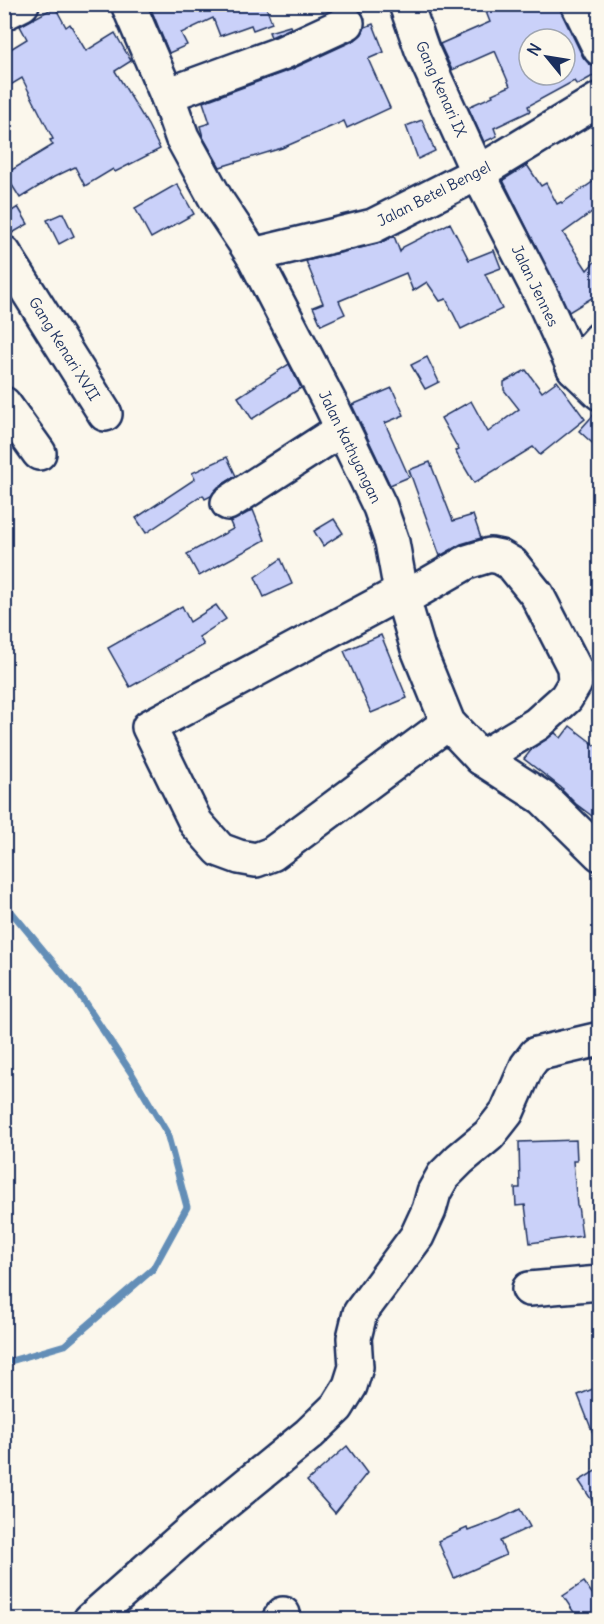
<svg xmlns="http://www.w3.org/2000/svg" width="604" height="1624" viewBox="0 0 604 1624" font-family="Delius,sans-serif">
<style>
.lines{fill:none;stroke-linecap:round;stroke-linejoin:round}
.stream{stroke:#648eb7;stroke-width:7}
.building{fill:#cad1f9;stroke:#1b2f5e;stroke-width:1.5;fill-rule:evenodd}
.minor-casing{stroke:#1b2f5e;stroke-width:38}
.minor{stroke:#fbf7ec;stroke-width:33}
.labels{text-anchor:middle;stroke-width:6;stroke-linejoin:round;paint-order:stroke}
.street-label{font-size:15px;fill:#1b2f5e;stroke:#fbf7ec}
</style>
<rect width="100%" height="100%" fill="#fbf7ec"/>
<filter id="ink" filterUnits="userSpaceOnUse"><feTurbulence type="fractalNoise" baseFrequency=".0167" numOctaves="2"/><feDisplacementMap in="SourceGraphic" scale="12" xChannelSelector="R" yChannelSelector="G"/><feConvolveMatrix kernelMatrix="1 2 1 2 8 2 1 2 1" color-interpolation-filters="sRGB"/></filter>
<g filter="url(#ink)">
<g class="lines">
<!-- stream -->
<polyline class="stream" points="4,903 77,991 132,1074 167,1133 187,1207 153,1269 65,1345 4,1363"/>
</g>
<!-- building -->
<g class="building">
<polygon points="149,4 265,4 272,23 253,30 251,25 220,36 213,18 181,33 187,45 169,53"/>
<path d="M483 4H560L561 12 583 57 590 65 600 68V72L577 85 574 81 528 106 530 111 494 128 497 136 484 142 468 107 493 96 492 94 510 86 495 51 452 70 440 44 490 22ZM529 39H565V75H529Z"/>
<polygon points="55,7 66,27 70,24 86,51 115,33 131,61 115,71 148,125 160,149 115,172 113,169 85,186 75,167 54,177 20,198 5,174 53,145 50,140 53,139 22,78 4,89 4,53 27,39 20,26"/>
<polygon points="373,24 384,52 368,59 390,108 347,128 344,121 282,148 220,167 203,137 200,126 210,123 203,102 290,70 355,40 362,34 365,27"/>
<polygon points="290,26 291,28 271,37 269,32"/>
<polygon points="422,120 435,151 418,159 406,126"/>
<polygon points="527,165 541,186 546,183 557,204 561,202 562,203 600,177 600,206 563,233 587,270 600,256 600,293 569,312 503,180"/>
<polygon points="177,184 194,214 151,238 135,208"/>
<polygon points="18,207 28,224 9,235 4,234 4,216"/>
<polygon points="63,213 74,236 59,244 47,220"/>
<polygon points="450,223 469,260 494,250 501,268 485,274 502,309 461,329 446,299 440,301 427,282 413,291 406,273 339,301 345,314 321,325 313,307 323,303 306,261 377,244 394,236 400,252 403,247"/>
<polygon points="427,357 439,382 425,389 411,365"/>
<polygon points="289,364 301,388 252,419 238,397"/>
<polygon points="526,370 542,392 557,381 585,419 540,455 533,447 474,483 455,451 459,450 441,418 471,401 488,432 519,409 504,390 504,382"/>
<polygon points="392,388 404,415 385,423 409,477 390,485 352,405"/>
<polygon points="597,411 600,411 600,450 579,431"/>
<polygon points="227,457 236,476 218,487 211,496 205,499 203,495 146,533 136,518 195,479 192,473"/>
<polygon points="430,462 453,521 473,515 481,538 461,544 440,556 409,470"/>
<polygon points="253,510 265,540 199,576 187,554 233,529 230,522"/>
<polygon points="334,519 343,533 323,546 314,531"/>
<polygon points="281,559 292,584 264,597 255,577"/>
<polygon points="216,605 226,619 199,637 204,645 130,687 108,648 182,606 190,622"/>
<polygon points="381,635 407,698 371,713 344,651"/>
<polygon points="570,726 600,749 600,822 576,804 562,790 563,789 524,759 532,749 555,733 561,738"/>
<polygon points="576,1140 577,1161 573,1161 577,1206 578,1206 582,1236 530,1243 525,1205 516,1206 515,1188 520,1188 519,1142"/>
<polygon points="600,1386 600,1445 598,1446 578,1395"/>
<polygon points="347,1446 367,1473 335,1513 307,1481"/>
<polygon points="600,1468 600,1513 579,1481"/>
<polygon points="520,1509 530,1527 500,1541 506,1555 454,1578 438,1541 467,1528 468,1531 500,1519"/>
<polygon points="584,1582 600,1605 600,1620 579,1620 563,1596"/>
</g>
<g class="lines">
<defs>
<g id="minor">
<polyline points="128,4 167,95 182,137 217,201 253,255 332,407 380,507 392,542 401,592 418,649 448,723 481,758 543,798 600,854"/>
<polyline points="406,4 422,50 478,173 542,297 574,368 600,393"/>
<polyline points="578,4 600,49"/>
<polyline points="4,13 22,4"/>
<polyline points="167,95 282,53 347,23"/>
<polyline points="4,253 105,414"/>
<polyline points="253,255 373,226 478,173 600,99"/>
<polyline points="574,368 600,339"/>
<polyline points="4,404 39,453"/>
<polyline points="228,503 342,429"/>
<polyline points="401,592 149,727 196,823 220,850 239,857 256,860 272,854 448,723"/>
<polyline points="403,599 467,562 490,555 500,557 512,564 537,595 574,667 575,683 566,698 537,724 481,758"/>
<polyline points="529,1289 600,1283"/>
<polyline points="90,1620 193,1529 309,1434 337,1407 350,1386 356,1367 354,1338 360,1313 417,1236 429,1210 434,1192 443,1176 460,1159 489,1135 507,1112 527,1066 536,1054 600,1039"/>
<polyline points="279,1620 283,1614"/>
</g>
</defs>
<!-- minor casing -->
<use href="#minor" class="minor-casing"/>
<!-- minor -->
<use href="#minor" class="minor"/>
</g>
</g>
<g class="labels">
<!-- street labels -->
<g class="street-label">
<text transform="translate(441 89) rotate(66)" y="5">Gang Kenari IX</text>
<text transform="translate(434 194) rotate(-27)" y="5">Jalan Betel Bengel</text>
<text transform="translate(535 286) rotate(64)" y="5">Jalan Jennes</text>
<text transform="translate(64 349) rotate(58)" y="5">Gang Kenari XVII</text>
<text transform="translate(350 447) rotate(64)" y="5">Jalan Kathyangan</text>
</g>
</g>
<!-- margin -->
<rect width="604" height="1624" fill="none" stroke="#fbf7ec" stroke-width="24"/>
<rect x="12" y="12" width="580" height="1600" fill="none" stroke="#1b2f5e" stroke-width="2" filter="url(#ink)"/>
<!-- north arrow -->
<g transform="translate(547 57) rotate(300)"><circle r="28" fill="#fbf7ec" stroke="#a1a7b3" stroke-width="1.5"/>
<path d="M0-4.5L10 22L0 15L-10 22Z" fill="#1b2f5e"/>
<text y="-9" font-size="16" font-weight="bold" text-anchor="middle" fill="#1b2f5e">N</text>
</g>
</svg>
